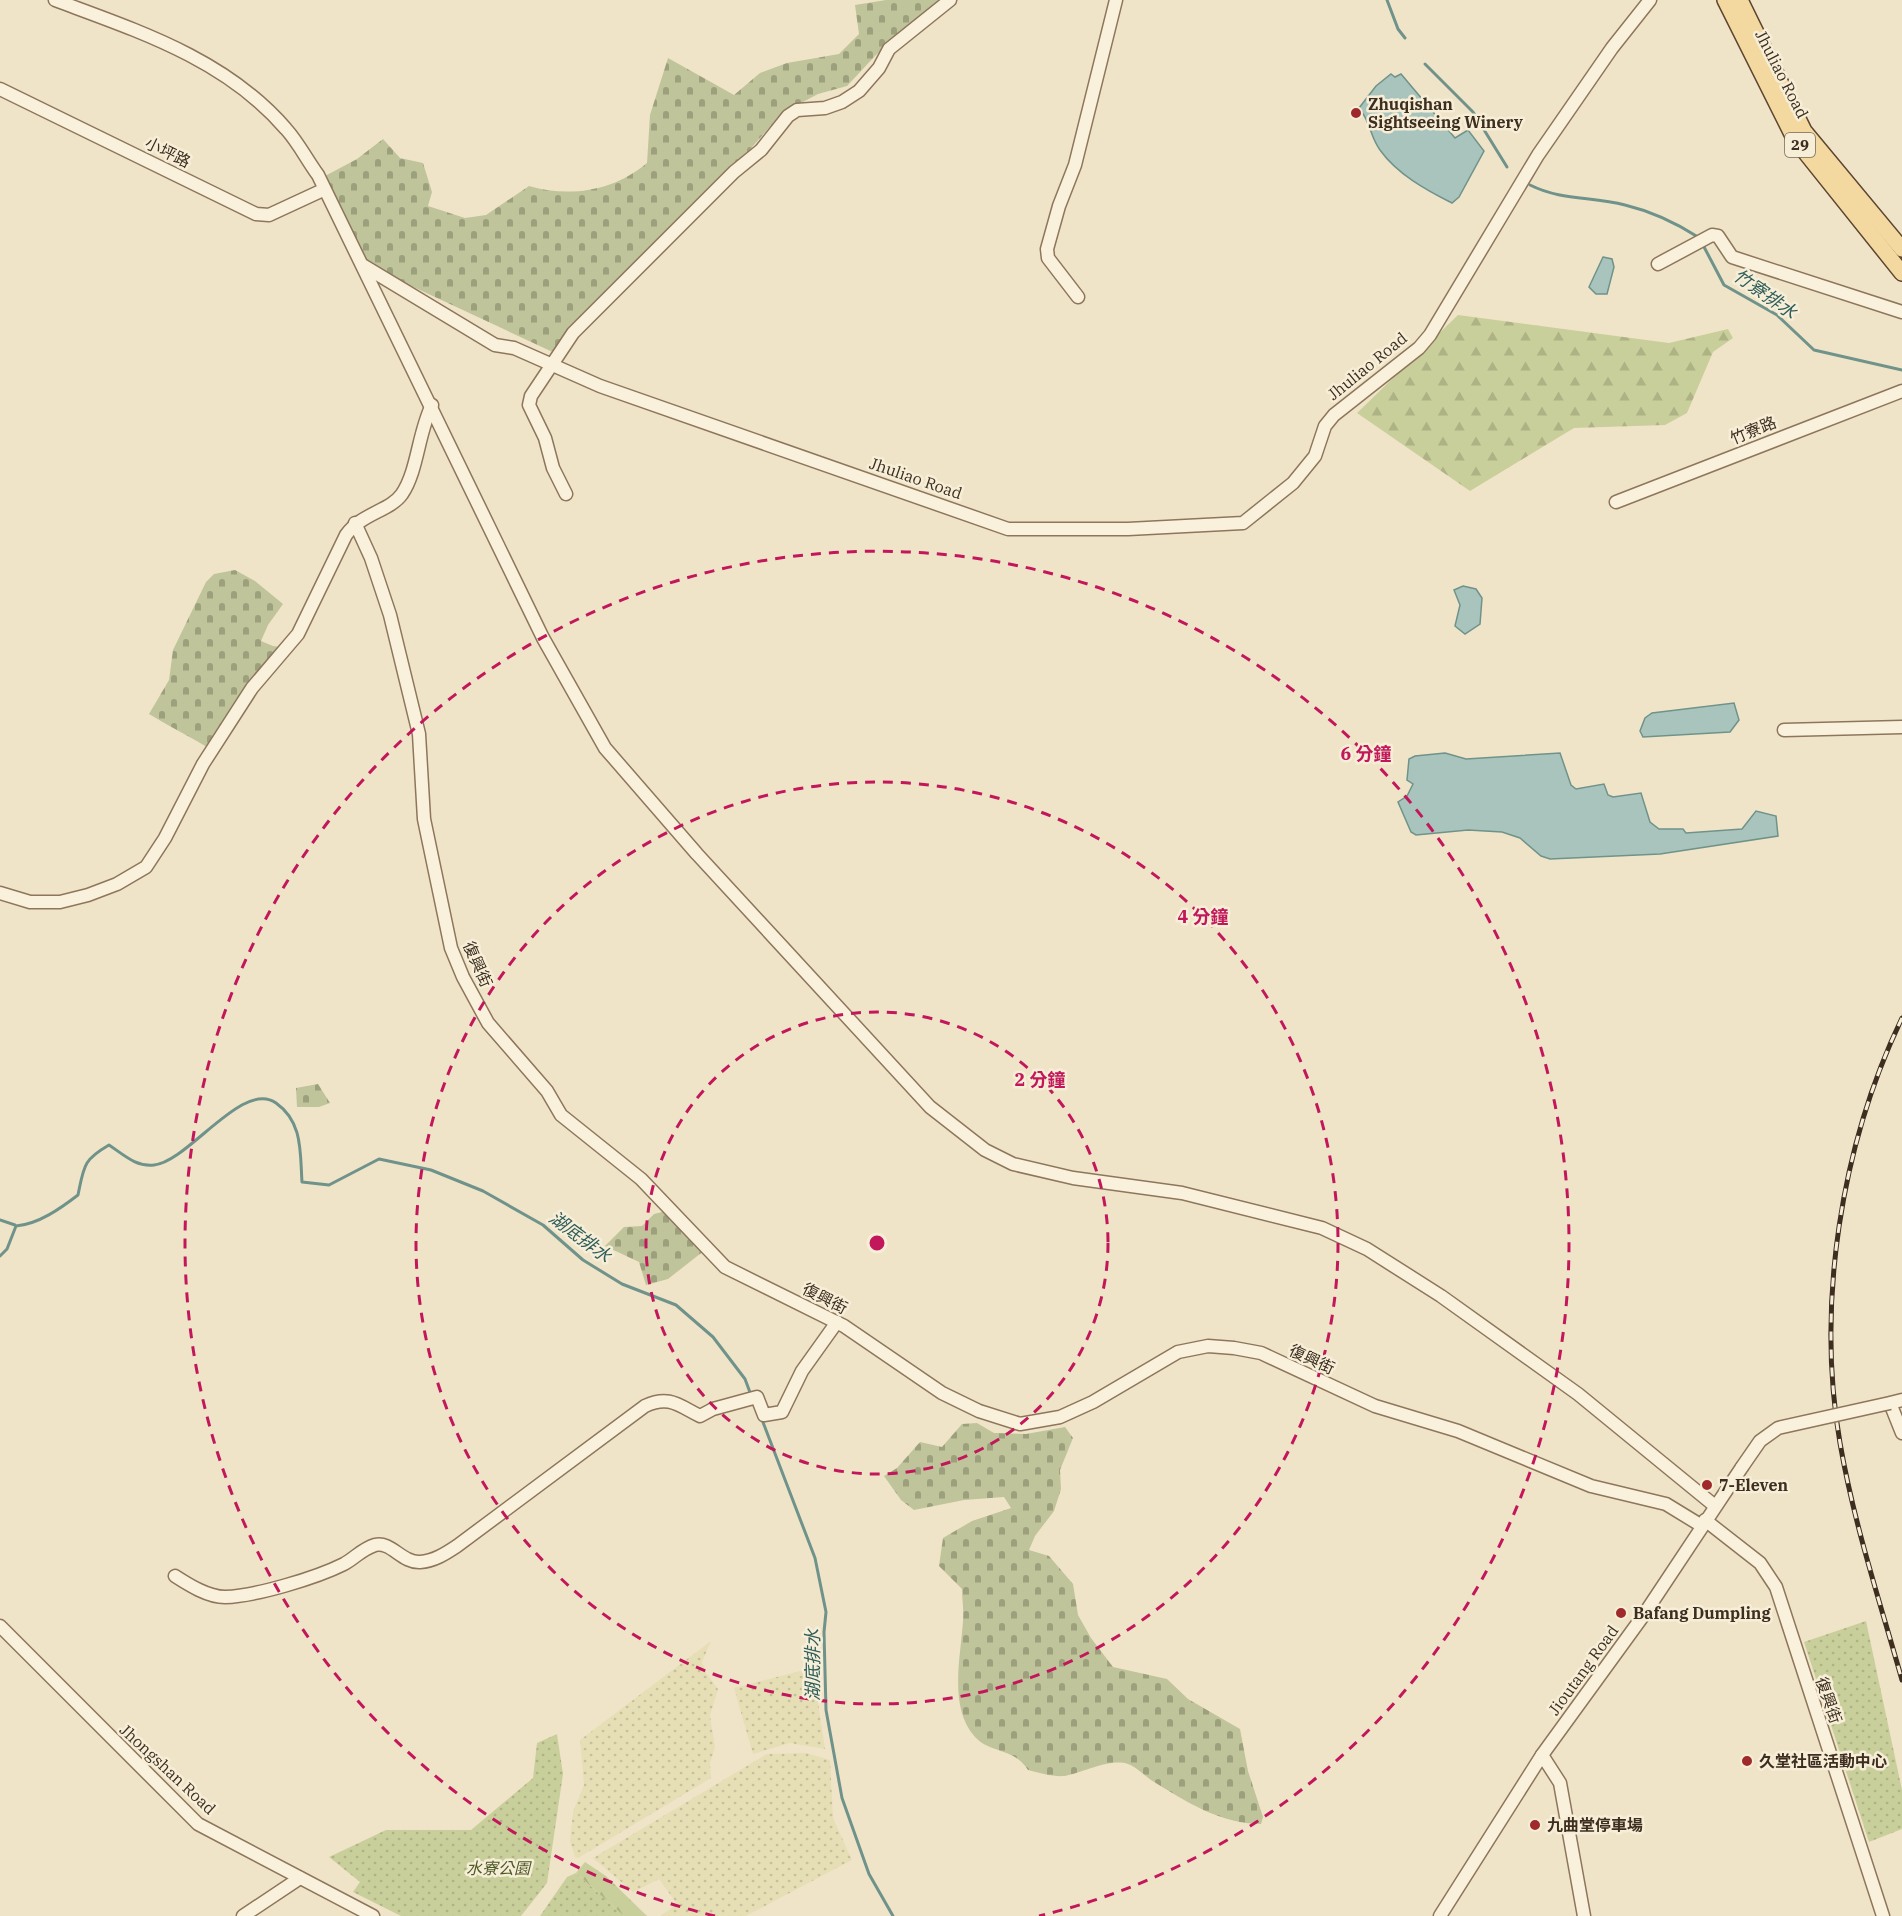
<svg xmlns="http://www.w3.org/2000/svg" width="1902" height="1916" viewBox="0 0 1902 1916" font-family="'IBM Plex Serif','Noto Sans TC',serif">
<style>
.farmland{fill:url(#farmland-dots)}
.green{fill:url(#green-dots)}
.forest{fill:url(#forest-firs)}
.cemetery{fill:url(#cemetery-stones)}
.water{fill:#a9c4bc;stroke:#6f938a;stroke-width:1.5}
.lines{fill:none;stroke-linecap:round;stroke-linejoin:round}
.stream{stroke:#6f938a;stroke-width:3}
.minor-casing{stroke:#8d765c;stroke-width:15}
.major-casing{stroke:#5b4430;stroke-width:18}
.minor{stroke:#faf1dc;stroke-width:12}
.major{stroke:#f3d9a0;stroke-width:15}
.rail-casing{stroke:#3d2e20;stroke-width:5}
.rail{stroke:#f7eed8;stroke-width:3;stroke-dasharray:9;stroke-linecap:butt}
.minor-bridge-casing{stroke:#8d765c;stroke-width:15;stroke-linecap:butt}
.minor-bridge{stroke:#faf1dc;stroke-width:12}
.ring{fill:none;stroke:#c2185b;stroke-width:3;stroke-dasharray:10 8}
.poi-dot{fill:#9e2a2b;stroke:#f7eed8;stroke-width:2}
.labels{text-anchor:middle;stroke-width:5;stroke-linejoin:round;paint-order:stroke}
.shield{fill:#f7eed8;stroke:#756857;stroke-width:1.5}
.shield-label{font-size:15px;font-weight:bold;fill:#3d2e20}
.street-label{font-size:16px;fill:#3d2e20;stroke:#f7eed8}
.poi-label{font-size:16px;font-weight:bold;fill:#3d2e20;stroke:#f7eed8;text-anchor:start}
.park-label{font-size:16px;font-style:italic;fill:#4d5a26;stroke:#f7eed8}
.water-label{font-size:18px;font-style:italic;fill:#2f5d5a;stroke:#f7eed8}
.centre{fill:#c2185b;stroke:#f7eed8;stroke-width:3}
.ring-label{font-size:18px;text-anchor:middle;font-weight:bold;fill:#c2185b;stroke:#f7eed8;stroke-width:5;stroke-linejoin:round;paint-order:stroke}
</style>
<defs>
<pattern id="farmland-dots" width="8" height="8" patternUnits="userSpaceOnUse" patternTransform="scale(1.5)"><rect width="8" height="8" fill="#e6deb5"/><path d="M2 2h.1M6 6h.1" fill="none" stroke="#c6bf9b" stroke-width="1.8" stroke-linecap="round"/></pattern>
<pattern id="green-dots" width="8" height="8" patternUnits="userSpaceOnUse" patternTransform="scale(1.5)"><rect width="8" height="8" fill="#c9cf9b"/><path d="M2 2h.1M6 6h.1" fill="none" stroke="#aeb285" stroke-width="1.8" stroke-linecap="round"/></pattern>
<pattern id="forest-firs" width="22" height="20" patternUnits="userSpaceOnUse" patternTransform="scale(1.5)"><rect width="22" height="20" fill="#c9cf9b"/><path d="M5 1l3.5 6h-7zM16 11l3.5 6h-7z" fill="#aeb285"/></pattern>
<pattern id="cemetery-stones" width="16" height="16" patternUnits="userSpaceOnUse" patternTransform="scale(1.5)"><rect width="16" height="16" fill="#bfc49a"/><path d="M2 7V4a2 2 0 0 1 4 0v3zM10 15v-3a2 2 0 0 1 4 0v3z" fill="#9ca07d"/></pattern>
</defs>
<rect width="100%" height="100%" fill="#f0e4c8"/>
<!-- farmland -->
<g class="farmland">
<polygon points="711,1641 702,1662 706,1673 718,1689 710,1716 715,1747 710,1764 711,1778 578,1858 575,1857 570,1841 573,1812 584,1785 580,1740"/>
<polygon points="816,1667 814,1676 825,1749 790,1743 753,1754 734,1688"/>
<polygon points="806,1753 830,1760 833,1818 852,1860 746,1916 660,1916 677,1904 659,1879 633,1892 593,1858 767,1754"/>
</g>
<!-- green -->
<g class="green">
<polygon points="1866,1621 1902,1790 1902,1829 1869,1842 1804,1642"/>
<polygon points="557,1734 563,1774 547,1883 521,1916 401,1916 353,1892 360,1882 329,1857 386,1830 471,1830 533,1778 537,1743"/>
<polygon points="576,1873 624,1916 540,1916 567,1877"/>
</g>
<!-- forest -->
<g class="forest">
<polygon points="1458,315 1669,343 1728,329 1733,338 1713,352 1687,413 1665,425 1574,428 1470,491 1357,413"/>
<polygon points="585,1862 606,1876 647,1916 624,1916 576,1873"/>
</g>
<!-- cemetery -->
<g class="cemetery">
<path d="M886 0H938L875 56 847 86 818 94 782 113 624 292 559 355 362 263 325 176 357 159 383 139 400 158 423 163 432 192 428 206 465 218 486 215 529 186C570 198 614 191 647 163L650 115 668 58 734 95 760 73 787 63 839 54 859 34 855 5Z"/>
<path d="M235 570 255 581 283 604 268 625 261 641 273 646 288 648 212 750C191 737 170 727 149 714L169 680 173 650 206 582 214 574Z"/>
<polygon points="318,1084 330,1103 319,1107 297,1107 296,1088"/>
<polygon points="666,1211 705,1250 668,1279 646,1285 639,1262 605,1246 624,1227 642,1226 654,1214"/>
<path d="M977 1423 994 1433 1026 1434 1065 1427 1073 1438 1060 1470 1061 1489 1054 1511 1035 1536 1029 1550 1049 1556 1073 1584 1078 1615 1091 1638 1113 1667 1167 1679 1188 1699 1240 1729 1248 1771 1263 1817 1261 1824C1220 1824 1185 1801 1151 1780 1144 1775 1136 1767 1128 1764 1110 1758 1082 1773 1065 1776 1053 1777 1039 1773 1028 1770 1013 1747 991 1754 975 1737 948 1707 961 1656 963 1621 964 1610 962 1599 962 1589L939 1566 943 1538 972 1521 1011 1508 1004 1497 964 1500 914 1510 901 1500 884 1476 897 1468 920 1442 942 1447 962 1424Z"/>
</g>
<!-- water -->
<g class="water">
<path d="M1391 74 1395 77 1401 74 1455 138 1468 130 1484 151 1459 197 1452 203C1426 190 1397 174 1380 150 1370 137 1370 120 1359 108L1376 86Z"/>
<polygon points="1603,257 1612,259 1614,267 1607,294 1596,294 1589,287"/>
<polygon points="1463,586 1476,589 1482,598 1480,624 1465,634 1455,626 1460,605 1454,590"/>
<polygon points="1734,703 1739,720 1730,732 1643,737 1640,731 1645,718 1652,713"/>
<polygon points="1445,753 1466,759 1560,753 1571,785 1576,789 1604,784 1608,795 1613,797 1641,793 1650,822 1659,829 1683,829 1686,833 1742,829 1756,811 1776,816 1778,836 1660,854 1550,859 1541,856 1520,838 1502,832 1468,830 1416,835 1411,832 1398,802 1407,796 1413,784 1407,780 1409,759 1415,756"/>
</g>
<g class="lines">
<!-- stream -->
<g class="stream">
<polyline points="1387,0 1398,29 1405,38"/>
<polyline points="1425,64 1473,112 1507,167"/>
<path d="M1530 185C1562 201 1592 196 1625 205 1650 211 1676 223 1698 237"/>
<polyline points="1703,245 1724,285 1777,315 1814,350 1902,370"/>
<polyline points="0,1220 15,1225"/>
<path d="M0 1256 7 1249 16 1226C39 1224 61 1208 78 1195 84 1166 83 1160 109 1145 124 1155 136 1167 154 1165 188 1162 243 1079 276 1103 303 1122 300 1152 302 1182L329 1185 379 1159 431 1170 483 1191 543 1225 583 1260 622 1284 676 1305 713 1337 745 1379 751 1395"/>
<polyline points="761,1417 815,1558 826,1612 824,1632 826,1710 842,1798 869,1874 893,1916"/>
</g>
<defs>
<g id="minor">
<path d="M55 0C138 31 226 59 286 129 298 142 307 160 318 175L543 638 605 748 697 854 930 1107 985 1150 1013 1164 1073 1178 1182 1193 1322 1228 1367 1249 1441 1296 1578 1394 1715 1506"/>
<polyline points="0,89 256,214 269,215 323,190"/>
<polyline points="1658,264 1712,235 1718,236 1732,257 1902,312"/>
<polyline points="364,266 495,345 514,348 600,386 1008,529 1128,529 1243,523 1293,483 1315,456 1325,426 1334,415 1419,348 1430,335 1538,155 1612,48 1650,0"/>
<polyline points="1078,297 1048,258 1047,249 1059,206 1075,165 1116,0"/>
<polyline points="566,494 553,468 545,438 529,405 531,396 573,333 734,172 761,150 788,116 797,110 825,108 842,102 859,91 879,68 889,49 950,0"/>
<polyline points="1616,502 1902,391"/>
<polyline points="355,523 371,558 390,615 419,734 424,819 451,948 463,977 488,1023 547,1091 561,1115 641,1179 725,1267 844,1326 942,1393 979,1411 1020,1424 1060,1417 1093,1402 1178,1352 1208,1346 1234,1348 1261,1353 1375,1406 1458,1431 1591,1486 1666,1504 1702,1526"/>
<polyline points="1784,730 1902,727"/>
<path d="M0 893 30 902H60L88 895 117 884 146 867 165 838 203 764 252 688 298 634 346 535C362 513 390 511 402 494 418 470 418 433 432 405"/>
<polyline points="1902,1400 1890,1403 1902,1433"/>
<polyline points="1705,1520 1760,1563 1776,1587 1883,1916"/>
<path d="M175 1576C189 1585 208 1597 225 1597 256 1596 316 1578 344 1564 355 1558 362 1549 375 1545 391 1541 402 1563 420 1562 434 1561 445 1554 457 1546L645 1406C669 1395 678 1405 700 1416L713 1409 757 1397 764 1415 782 1412 802 1371 837 1322"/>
<polyline points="0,1626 198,1824 373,1916"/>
<polyline points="1542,1755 1560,1783 1584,1916"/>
<polyline points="243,1916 300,1878"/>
<polyline points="1440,1916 1542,1755 1643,1616 1742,1467"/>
</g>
<g id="major">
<polyline points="1725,0 1794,138 1902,273"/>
<polyline points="1740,0 1804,131 1902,249"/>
</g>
</defs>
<!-- minor casing -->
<use href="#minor" class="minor-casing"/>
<!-- major casing -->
<use href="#major" class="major-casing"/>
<!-- minor -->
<use href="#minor" class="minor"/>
<!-- major -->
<use href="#major" class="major"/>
<defs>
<path id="rail" d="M1902 1018C1841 1145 1816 1304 1840 1443 1854 1524 1880 1602 1902 1680"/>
</defs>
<!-- rail casing -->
<use href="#rail" class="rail-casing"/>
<!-- rail -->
<use href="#rail" class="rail"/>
<defs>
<polyline id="minor-bridge" points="1742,1467 1760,1441 1778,1428 1890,1403"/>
</defs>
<!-- minor-bridge casing -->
<use href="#minor-bridge" class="minor-bridge-casing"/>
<!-- minor-bridge -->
<use href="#minor-bridge" class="minor-bridge"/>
</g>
<!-- distance rings -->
<g class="ring">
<circle cx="877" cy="1243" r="231"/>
<circle cx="877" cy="1243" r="461"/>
<path d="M715 1916A692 692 0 1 1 1039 1916"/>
</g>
<!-- markers -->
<g class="poi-dot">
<circle cx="1356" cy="113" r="6"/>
<circle cx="1707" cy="1485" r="6"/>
<circle cx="1621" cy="1613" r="6"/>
<circle cx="1747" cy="1761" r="6"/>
<circle cx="1535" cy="1825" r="6"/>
</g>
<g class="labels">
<!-- shield labels -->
<rect class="shield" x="1785" y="133" width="30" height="24" rx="4.5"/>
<g class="shield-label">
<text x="1800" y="150">29</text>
</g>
<!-- street labels -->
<g class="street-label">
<text transform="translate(1782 74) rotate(63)" y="6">Jhuliao Road</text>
<text transform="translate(168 152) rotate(26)" y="6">小坪路</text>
<text transform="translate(1367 366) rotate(-39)" y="6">Jhuliao Road</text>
<text transform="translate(1753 430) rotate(-22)" y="6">竹寮路</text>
<text transform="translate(916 478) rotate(19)" y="6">Jhuliao Road</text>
<text transform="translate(478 964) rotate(66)" y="6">復興街</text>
<text transform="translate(825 1298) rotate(27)" y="6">復興街</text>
<text transform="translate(1312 1359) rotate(25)" y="6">復興街</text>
<text transform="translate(1583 1670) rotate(-54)" y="6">Jioutang Road</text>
<text transform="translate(1829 1700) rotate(71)" y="6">復興街</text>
<text transform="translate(168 1769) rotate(43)" y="6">Jhongshan Road</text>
</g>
<!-- poi labels -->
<g class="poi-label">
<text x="1368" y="110">Zhuqishan<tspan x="1368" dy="18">Sightseeing Winery</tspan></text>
<text x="1719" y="1491">7-Eleven</text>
<text x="1633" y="1619">Bafang Dumpling</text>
<text x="1759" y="1767">久堂社區活動中心</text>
<text x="1547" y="1831">九曲堂停車場</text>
</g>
<!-- park labels -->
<g class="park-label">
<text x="498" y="1874">水寮公園</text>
</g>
<!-- water labels -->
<g class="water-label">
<text transform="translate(1765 294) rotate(35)" y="6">竹寮排水</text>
<text transform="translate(580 1237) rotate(37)" y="6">湖底排水</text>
<text transform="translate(813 1665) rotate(-90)" y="6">湖底排水</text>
</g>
</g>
<circle cx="877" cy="1243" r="9" class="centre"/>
<g class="ring-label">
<text x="1366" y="760">6 分鐘</text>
<text x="1203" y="923">4 分鐘</text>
<text x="1040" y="1086">2 分鐘</text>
</g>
</svg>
